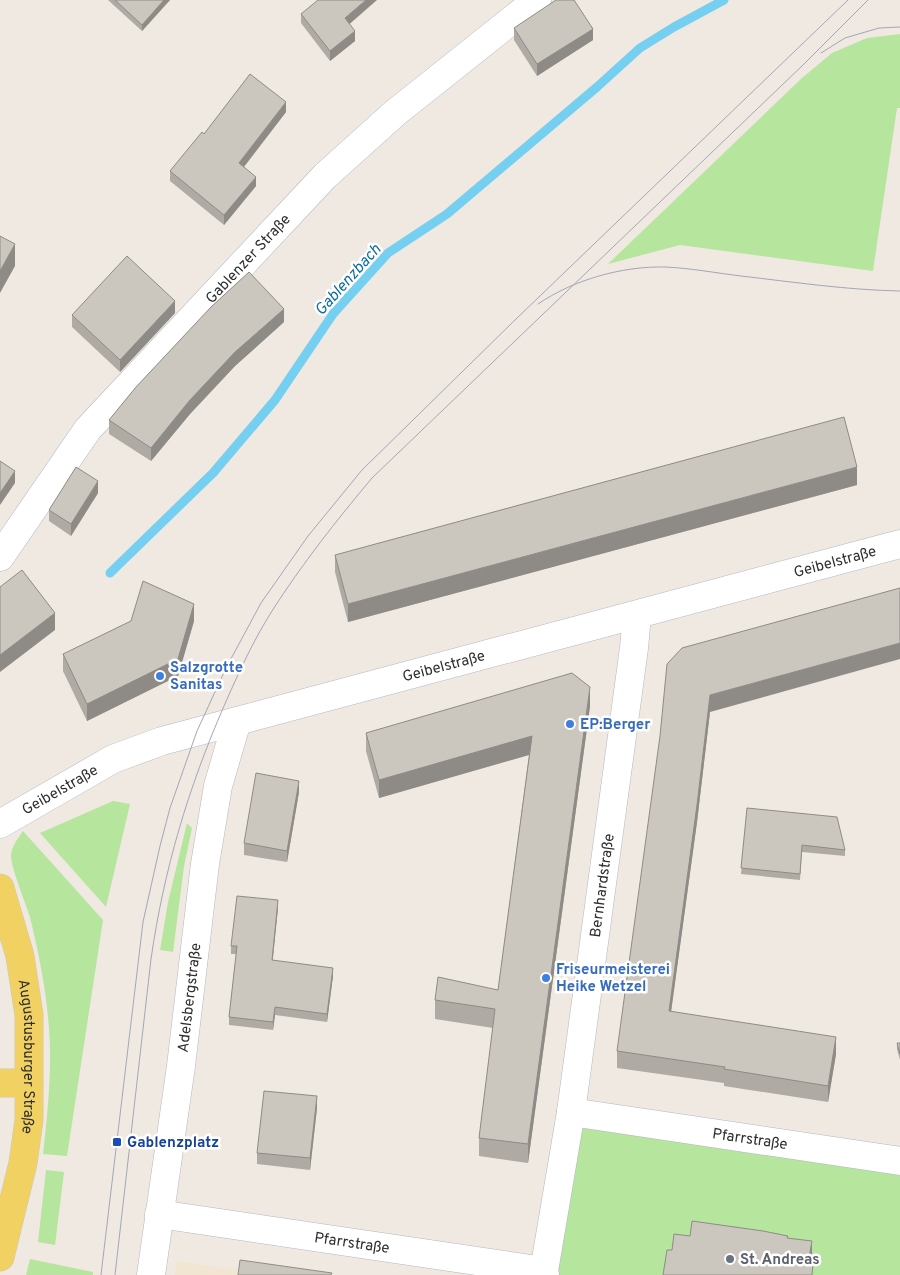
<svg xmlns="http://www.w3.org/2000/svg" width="900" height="1275" viewBox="0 0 900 1275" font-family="Overpass,sans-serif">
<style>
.education{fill:#f0e6d1}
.green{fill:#b6e59e}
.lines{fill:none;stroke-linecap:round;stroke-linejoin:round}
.stream{stroke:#75cff0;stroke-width:9}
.minor-casing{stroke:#b4b7c1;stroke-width:29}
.major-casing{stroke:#c9c9c9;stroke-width:29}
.minor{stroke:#fff;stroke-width:28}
.major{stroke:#f2d163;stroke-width:28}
.tram{stroke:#a3a6b8;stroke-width:1}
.wall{fill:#afaba4}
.shaded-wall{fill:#8e8b86}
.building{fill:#cbc7bf;stroke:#8e8b86}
.shop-dot{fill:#3f7fe0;stroke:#fff;stroke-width:2}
.transit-dot{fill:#1a4fb4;stroke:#fff;stroke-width:2}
.worship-dot{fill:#6b7280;stroke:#fff;stroke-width:2}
.labels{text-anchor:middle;stroke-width:5;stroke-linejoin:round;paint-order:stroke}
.street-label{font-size:15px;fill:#2e2e2e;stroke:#fff}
.shop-label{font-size:15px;font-weight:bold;fill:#366cbe;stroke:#fff;text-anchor:start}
.transit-label{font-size:15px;font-weight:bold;fill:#164399;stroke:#fff;text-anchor:start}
.worship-label{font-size:15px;font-weight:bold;fill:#5b616d;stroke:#fff;text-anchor:start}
.water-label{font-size:16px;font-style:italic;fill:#0d6fa3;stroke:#fff}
</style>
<rect width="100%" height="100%" fill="#efe9e1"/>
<!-- education -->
<polygon class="education" points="177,1261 272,1275 175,1275"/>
<!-- green -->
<g class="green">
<polygon points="900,34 900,108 897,108 873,271 680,245 608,264 802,78 832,53 867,38"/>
<polygon points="113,801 130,804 106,907 40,833"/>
<polygon points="187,823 192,828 184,866 173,952 160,950 168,902"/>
<path d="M23 831 103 920 67 1156 43 1154C48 1109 53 1063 48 1017 45 984 38 950 30 917 26 904 10 865 11 855 12 846 18 838 23 831Z"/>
<polygon points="571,1112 900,1161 900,1275 545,1275"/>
<polygon points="46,1170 64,1172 55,1245 38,1242"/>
<polygon points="30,1259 93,1272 93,1275 26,1275"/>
</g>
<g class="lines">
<!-- stream -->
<polyline class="stream" points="110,573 213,473 275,400 333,314 388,253 447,214 597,87 640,48 674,27 724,0"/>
<defs>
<g id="minor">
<path id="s1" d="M0 557 88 429 325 176 395 113 537 0"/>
<path id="s2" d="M0 824 113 759 162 741 900 544"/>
<path id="s3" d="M571 1112 900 1161"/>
<path id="s4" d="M159 1214 544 1271"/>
<path id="s5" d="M151 1275 181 1066 205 864 218 786 237 721"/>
<path id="s6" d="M545 1275 544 1271 571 1112 634 648 637 615"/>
</g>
<g id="major">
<path id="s7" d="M0 888 20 956 29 1015V1120L23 1163 0 1257"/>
<polyline points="0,1083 29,1083"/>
</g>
</defs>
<!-- minor casing -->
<use href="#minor" class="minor-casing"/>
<!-- major casing -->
<use href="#major" class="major-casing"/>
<!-- minor -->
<use href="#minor" class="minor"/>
<!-- major -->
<use href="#major" class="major"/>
<!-- tram -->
<g class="tram">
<polyline points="821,53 845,38 879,28 900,27"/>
<path d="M538 304C573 280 622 266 665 267 690 268 716 273 741 276 793 282 847 290 900 291"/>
<polyline points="101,1275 143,922 160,846 170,808 197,731 226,668 261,603 308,536 362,470 516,319 848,0"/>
<path d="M115 1275 151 959C164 869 188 789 224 706 238 674 253 641 272 611 302 564 336 521 372 478L804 64 868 0"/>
</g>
</g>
<!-- wall -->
<g class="wall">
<polygon points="108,0 170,0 142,31"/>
<polygon points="301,14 349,24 355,41 330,61 301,23"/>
<polygon points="514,28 593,40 537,76 514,40"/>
<polygon points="286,112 244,167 256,186 224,225 170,181 170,171 204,134"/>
<polygon points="175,313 120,372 72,327 72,315"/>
<polygon points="284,322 235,366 190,414 151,461 109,434 109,420"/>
<polygon points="857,485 348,622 335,572 335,555"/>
<polygon points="98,493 71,536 49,521 49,510"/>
<polygon points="194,621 178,676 87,721 63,671 63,654"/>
<polygon points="590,706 528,1163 479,1156 479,1138 493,1028 435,1019 435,1000 498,990 529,755 379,798 366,751 366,733"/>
<polygon points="710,712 697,822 671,1011 836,1054 828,1102 724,1086 724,1083 617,1068 617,1051"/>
<polygon points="299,792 287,862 244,855 244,843"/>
<polygon points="747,808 845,850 845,856 802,852 800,880 741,874"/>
<polygon points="278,908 272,960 333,976 327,1022 275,1015 273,1030 229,1025 229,1017 236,954 231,954 231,946"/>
<polygon points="897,1043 900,1043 900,1060 897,1049"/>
<polygon points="317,1108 310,1170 257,1164 257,1153"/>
</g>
<!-- shaded-wall -->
<g class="shaded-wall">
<polygon points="164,0 170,0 142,31 142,25"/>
<polygon points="366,0 377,0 345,28 345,18"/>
<polygon points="593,29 593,40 537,76 537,64"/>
<polygon points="355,31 355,41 330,61 330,51"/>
<polygon points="286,102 286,112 239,173 239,163"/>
<polygon points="256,177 256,186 224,225 224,215"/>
<polygon points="15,244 15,266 0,293 0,271"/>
<polygon points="175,301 175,313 120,372 120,360"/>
<polygon points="284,309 284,322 235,366 190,414 151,461 151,448 190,400 235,352"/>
<polygon points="857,467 857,485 348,622 348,604"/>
<polygon points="15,471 15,483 0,505 0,493"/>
<polygon points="98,481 98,493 71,536 71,524"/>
<polygon points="194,604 194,621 178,676 87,721 87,704"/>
<polygon points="55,613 55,630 0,672 0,655"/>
<polygon points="900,643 900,659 710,712 697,822 669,1027 669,1011 710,695"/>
<polygon points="590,687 590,706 528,1163 528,1144"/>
<polygon points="532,736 532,754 379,798 379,780"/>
<polygon points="299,781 299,792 287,862 287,851"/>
<polygon points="278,900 278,908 272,968 272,960"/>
<polygon points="333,968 333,976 327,1022 327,1014"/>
<polygon points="275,1007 275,1015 273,1030 273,1022"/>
<polygon points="836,1037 836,1054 828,1102 828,1086"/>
<polygon points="317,1096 317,1108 310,1170 310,1158"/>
<polygon points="812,1241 812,1263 810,1275 808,1263"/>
</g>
<!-- building -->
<g class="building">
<polygon points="115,0 164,0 142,25"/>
<polygon points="318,0 366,0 345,18 355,31 330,51 301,14"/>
<polygon points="556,0 574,0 593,29 537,64 514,28"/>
<polygon points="250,74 286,102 239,163 256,177 224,215 170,171 202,132 204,134"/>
<polygon points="0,236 15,244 0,271"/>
<polygon points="127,256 175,301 120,360 72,315"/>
<polygon points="249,272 284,309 235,352 190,400 151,448 109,420 136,387 211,307"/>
<polygon points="844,417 857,467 348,604 335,555"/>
<polygon points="0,461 15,471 0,493"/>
<polygon points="76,467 98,481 71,524 49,510"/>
<polygon points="22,570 55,613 0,655 0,587"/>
<polygon points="143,581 194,604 178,659 87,704 63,654 131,621"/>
<polygon points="900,588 900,643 710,695 697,805 669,1011 836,1037 828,1086 724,1069 725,1067 617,1051 660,736 667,664 682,648"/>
<polygon points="572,673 590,687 528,1144 479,1138 495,1009 435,1000 438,977 498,990 532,736 379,780 366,733"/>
<polygon points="256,773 299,781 287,851 244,843"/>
<polygon points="747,808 837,817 845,850 802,845 800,874 741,868"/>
<polygon points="237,896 278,900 272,960 333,968 327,1014 275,1007 273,1022 229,1017 237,946 231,946"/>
<polygon points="897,1043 900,1043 900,1054"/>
<polygon points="264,1091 317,1096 310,1158 257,1153"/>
<polygon points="692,1221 763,1231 788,1236 787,1238 812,1241 808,1263 813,1264 812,1275 663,1275 667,1250 672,1250 674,1234 690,1236"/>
<polygon points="240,1260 332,1273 331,1275 238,1275"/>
</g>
<!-- markers -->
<g class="shop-dot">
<circle cx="160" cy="676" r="5"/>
<circle cx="570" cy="724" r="5"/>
<circle cx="546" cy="978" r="5"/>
</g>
<rect class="transit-dot" x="112" y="1137" width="10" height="10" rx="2.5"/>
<circle class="worship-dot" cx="730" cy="1259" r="5"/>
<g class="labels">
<!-- street labels -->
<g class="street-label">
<text dy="5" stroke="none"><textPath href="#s1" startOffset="389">Gablenzer Straße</textPath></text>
<text dy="5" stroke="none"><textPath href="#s2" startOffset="879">Geibelstraße</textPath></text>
<text dy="5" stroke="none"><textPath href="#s2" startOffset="474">Geibelstraße</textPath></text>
<text dy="5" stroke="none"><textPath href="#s2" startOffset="69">Geibelstraße</textPath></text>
<text dy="5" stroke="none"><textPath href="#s6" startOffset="394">Bernhardstraße</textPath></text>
<text dy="5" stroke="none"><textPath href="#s5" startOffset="280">Adelsbergstraße</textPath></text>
<text dy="5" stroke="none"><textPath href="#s7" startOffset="172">Augustusburger Straße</textPath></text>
<text dy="5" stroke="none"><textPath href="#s3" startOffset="181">Pfarrstraße</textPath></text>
<text dy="5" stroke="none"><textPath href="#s4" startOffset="195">Pfarrstraße</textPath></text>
</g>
<!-- shop labels -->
<g class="shop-label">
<text x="170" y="672">Salzgrotte<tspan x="170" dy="17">Sanitas</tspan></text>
<text x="580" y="729">EP:Berger</text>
<text x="556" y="974">Friseurmeisterei<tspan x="556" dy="17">Heike Wetzel</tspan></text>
</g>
<!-- transit labels -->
<g class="transit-label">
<text x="127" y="1147">Gablenzplatz</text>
</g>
<!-- worship labels -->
<g class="worship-label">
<text x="740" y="1264">St. Andreas</text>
</g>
<!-- water labels -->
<g class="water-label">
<text transform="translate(347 279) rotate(-48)" y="6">Gablenzbach</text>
</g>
</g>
</svg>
